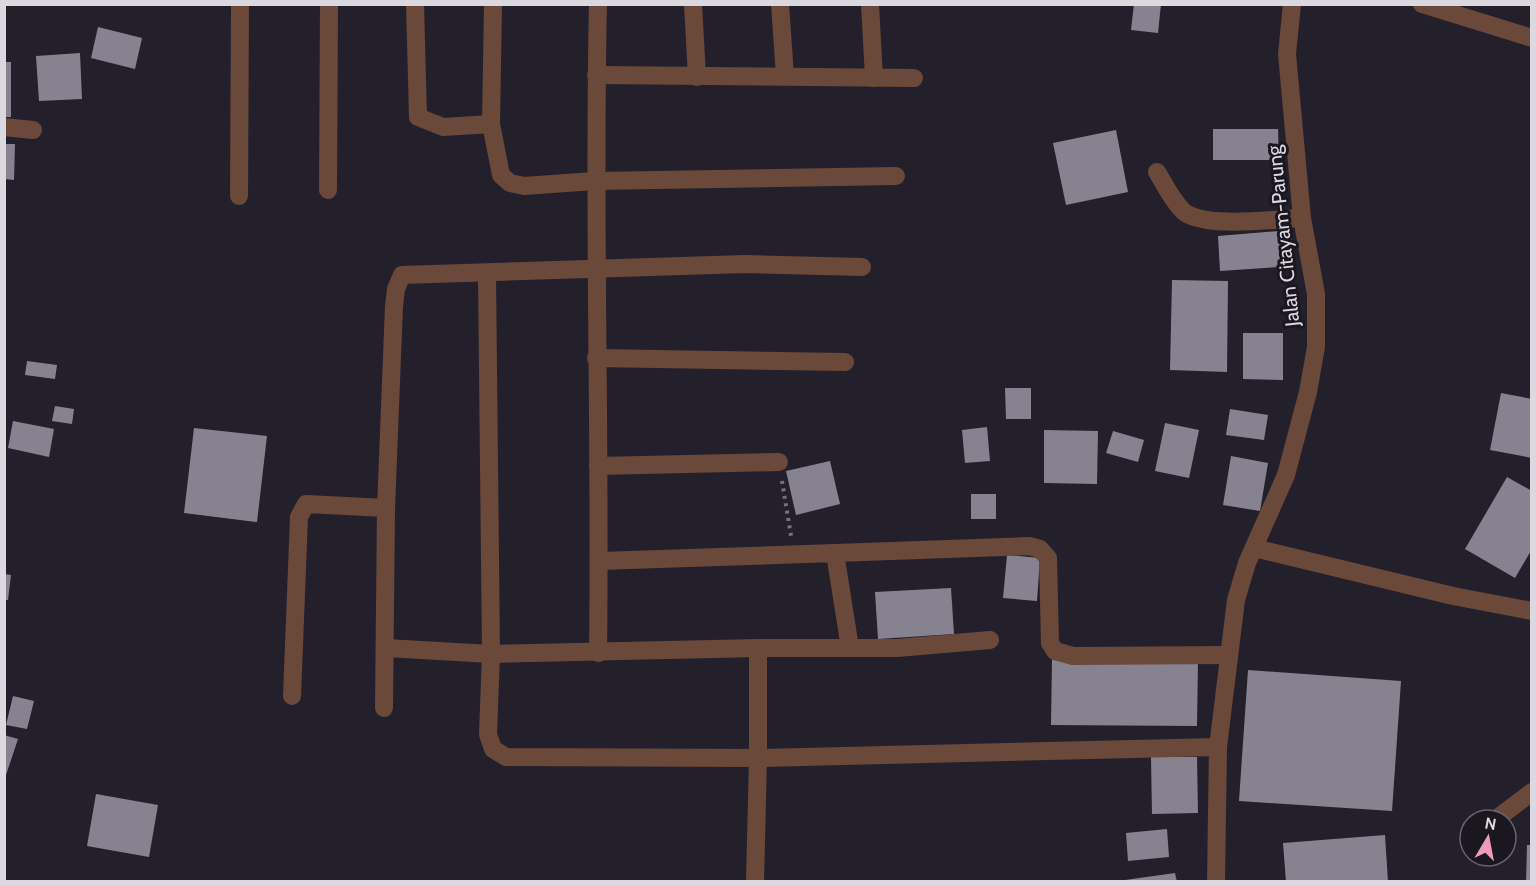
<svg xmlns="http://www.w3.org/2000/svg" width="1536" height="886" viewBox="0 0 1536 886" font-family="Cabin,sans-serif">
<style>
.building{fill:#87828f}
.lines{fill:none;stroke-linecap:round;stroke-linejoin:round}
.path{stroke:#77737d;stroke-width:4;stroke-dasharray:3 4.5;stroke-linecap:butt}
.street{stroke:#6a493b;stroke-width:18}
.labels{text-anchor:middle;stroke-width:6;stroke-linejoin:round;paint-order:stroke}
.street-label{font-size:20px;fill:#dbd8e0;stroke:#1b1721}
</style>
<rect width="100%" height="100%" fill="#24202b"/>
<!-- building -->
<g class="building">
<polygon points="1134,4 1161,4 1158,33 1131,30"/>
<polygon points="98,27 142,38 135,69 91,58"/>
<polygon points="80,53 82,99 39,101 36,56"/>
<rect x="4" y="62" width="7" height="55"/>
<polygon points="1213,129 1278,129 1279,160 1213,160"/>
<polygon points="1116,130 1128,192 1066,205 1053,143"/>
<polygon points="4,144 15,144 14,180 4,179"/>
<polygon points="1291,230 1294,266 1220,271 1218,236"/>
<polygon points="1172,280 1228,281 1227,372 1170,370"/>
<polygon points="1243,333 1283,333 1283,380 1243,379"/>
<polygon points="27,361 57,365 55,379 25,375"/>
<polygon points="1005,388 1031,388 1031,419 1006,419"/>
<polygon points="1501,393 1532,399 1532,458 1490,450"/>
<polygon points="55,406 74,409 72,424 52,421"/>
<polygon points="1230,409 1268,415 1264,440 1226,435"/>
<polygon points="13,421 54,429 49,457 8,448"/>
<polygon points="1165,423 1199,430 1189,478 1155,471"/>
<polygon points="987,427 990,461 965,463 962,430"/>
<polygon points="194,428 267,436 257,522 184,513"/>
<polygon points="1044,430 1098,431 1097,484 1044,483"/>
<polygon points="1113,431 1144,440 1138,462 1106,453"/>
<polygon points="1231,456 1268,463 1260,511 1223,505"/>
<polygon points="830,461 840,504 796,515 786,471"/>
<polygon points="1507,477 1532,491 1532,549 1515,578 1465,549"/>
<rect x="971" y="494" width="25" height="25"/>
<polygon points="1007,555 1040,558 1037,601 1003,598"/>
<polygon points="4,574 11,575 8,600 4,600"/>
<polygon points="951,588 954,634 878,639 875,592"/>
<polygon points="1052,659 1198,660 1197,726 1051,725"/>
<polygon points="1248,670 1401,681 1392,811 1239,801"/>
<polygon points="13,696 34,701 27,729 6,725"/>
<polygon points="4,735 18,739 6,775 4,775"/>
<polygon points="1151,757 1197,757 1198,813 1152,814"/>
<polygon points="96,794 158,805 149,857 87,846"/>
<polygon points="1167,829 1169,857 1128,861 1126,833"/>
<polygon points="1385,835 1388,882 1286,882 1283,843"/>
<polygon points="1527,845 1532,845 1532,882 1526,882"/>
<polygon points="1175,873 1177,882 1125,882 1125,880"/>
</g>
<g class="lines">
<!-- path -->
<polyline class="path" points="782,481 791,536"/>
<!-- street -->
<g class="street">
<polyline points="415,4 418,117 443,127 491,124"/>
<polyline points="493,4 491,124 501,175 510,183 524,186 594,181 896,176"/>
<path d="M598 4C593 221 601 437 598 653"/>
<polyline points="693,4 697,77"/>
<polyline points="780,4 785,76"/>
<polyline points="870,4 874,78"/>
<polyline points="1422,4 1532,38"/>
<polyline points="596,75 914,78"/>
<polyline points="4,127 33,130"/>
<path d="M1157 172C1165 185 1172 200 1183 211 1203 229 1275 219 1302 218"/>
<polyline points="328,190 329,4"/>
<polyline points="239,196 240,4"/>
<polyline points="487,274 491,654 488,734 493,749 506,757 758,758 755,882"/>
<polyline points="596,358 845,362"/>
<polyline points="598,466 779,462"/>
<polyline points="1254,548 1453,596 1532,611"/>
<polyline points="835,553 1029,546 1040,549 1048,558 1050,643 1055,651 1073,656 1228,655"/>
<polyline points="599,561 835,553 850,648"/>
<polyline points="386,648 491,654 758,648 758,758 1218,747"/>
<polyline points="758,648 897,648 990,640"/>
<polyline points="292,696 299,517 306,504 386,508 394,306 396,289 402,275 745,264 862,267"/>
<polyline points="384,708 386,508"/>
<polyline points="1495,820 1532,792"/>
<polyline points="1216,882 1218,747 1236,600 1247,563 1286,475 1308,392 1316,347 1316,294 1302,218 1287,54 1292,4"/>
</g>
</g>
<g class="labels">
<!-- street labels -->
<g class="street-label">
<text transform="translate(1283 236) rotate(-96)" y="7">Jalan Citayam-Parung</text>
</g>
</g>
<!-- border -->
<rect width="1536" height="886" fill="none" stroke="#dbd8e0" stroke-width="12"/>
<!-- north arrow -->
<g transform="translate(1488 838) rotate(10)"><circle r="28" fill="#1b1721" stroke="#68646d" stroke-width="1.5"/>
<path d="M0-4.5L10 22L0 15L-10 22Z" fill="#ef9ab7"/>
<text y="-9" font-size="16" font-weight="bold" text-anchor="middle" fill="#dbd8e0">N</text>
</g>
</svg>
